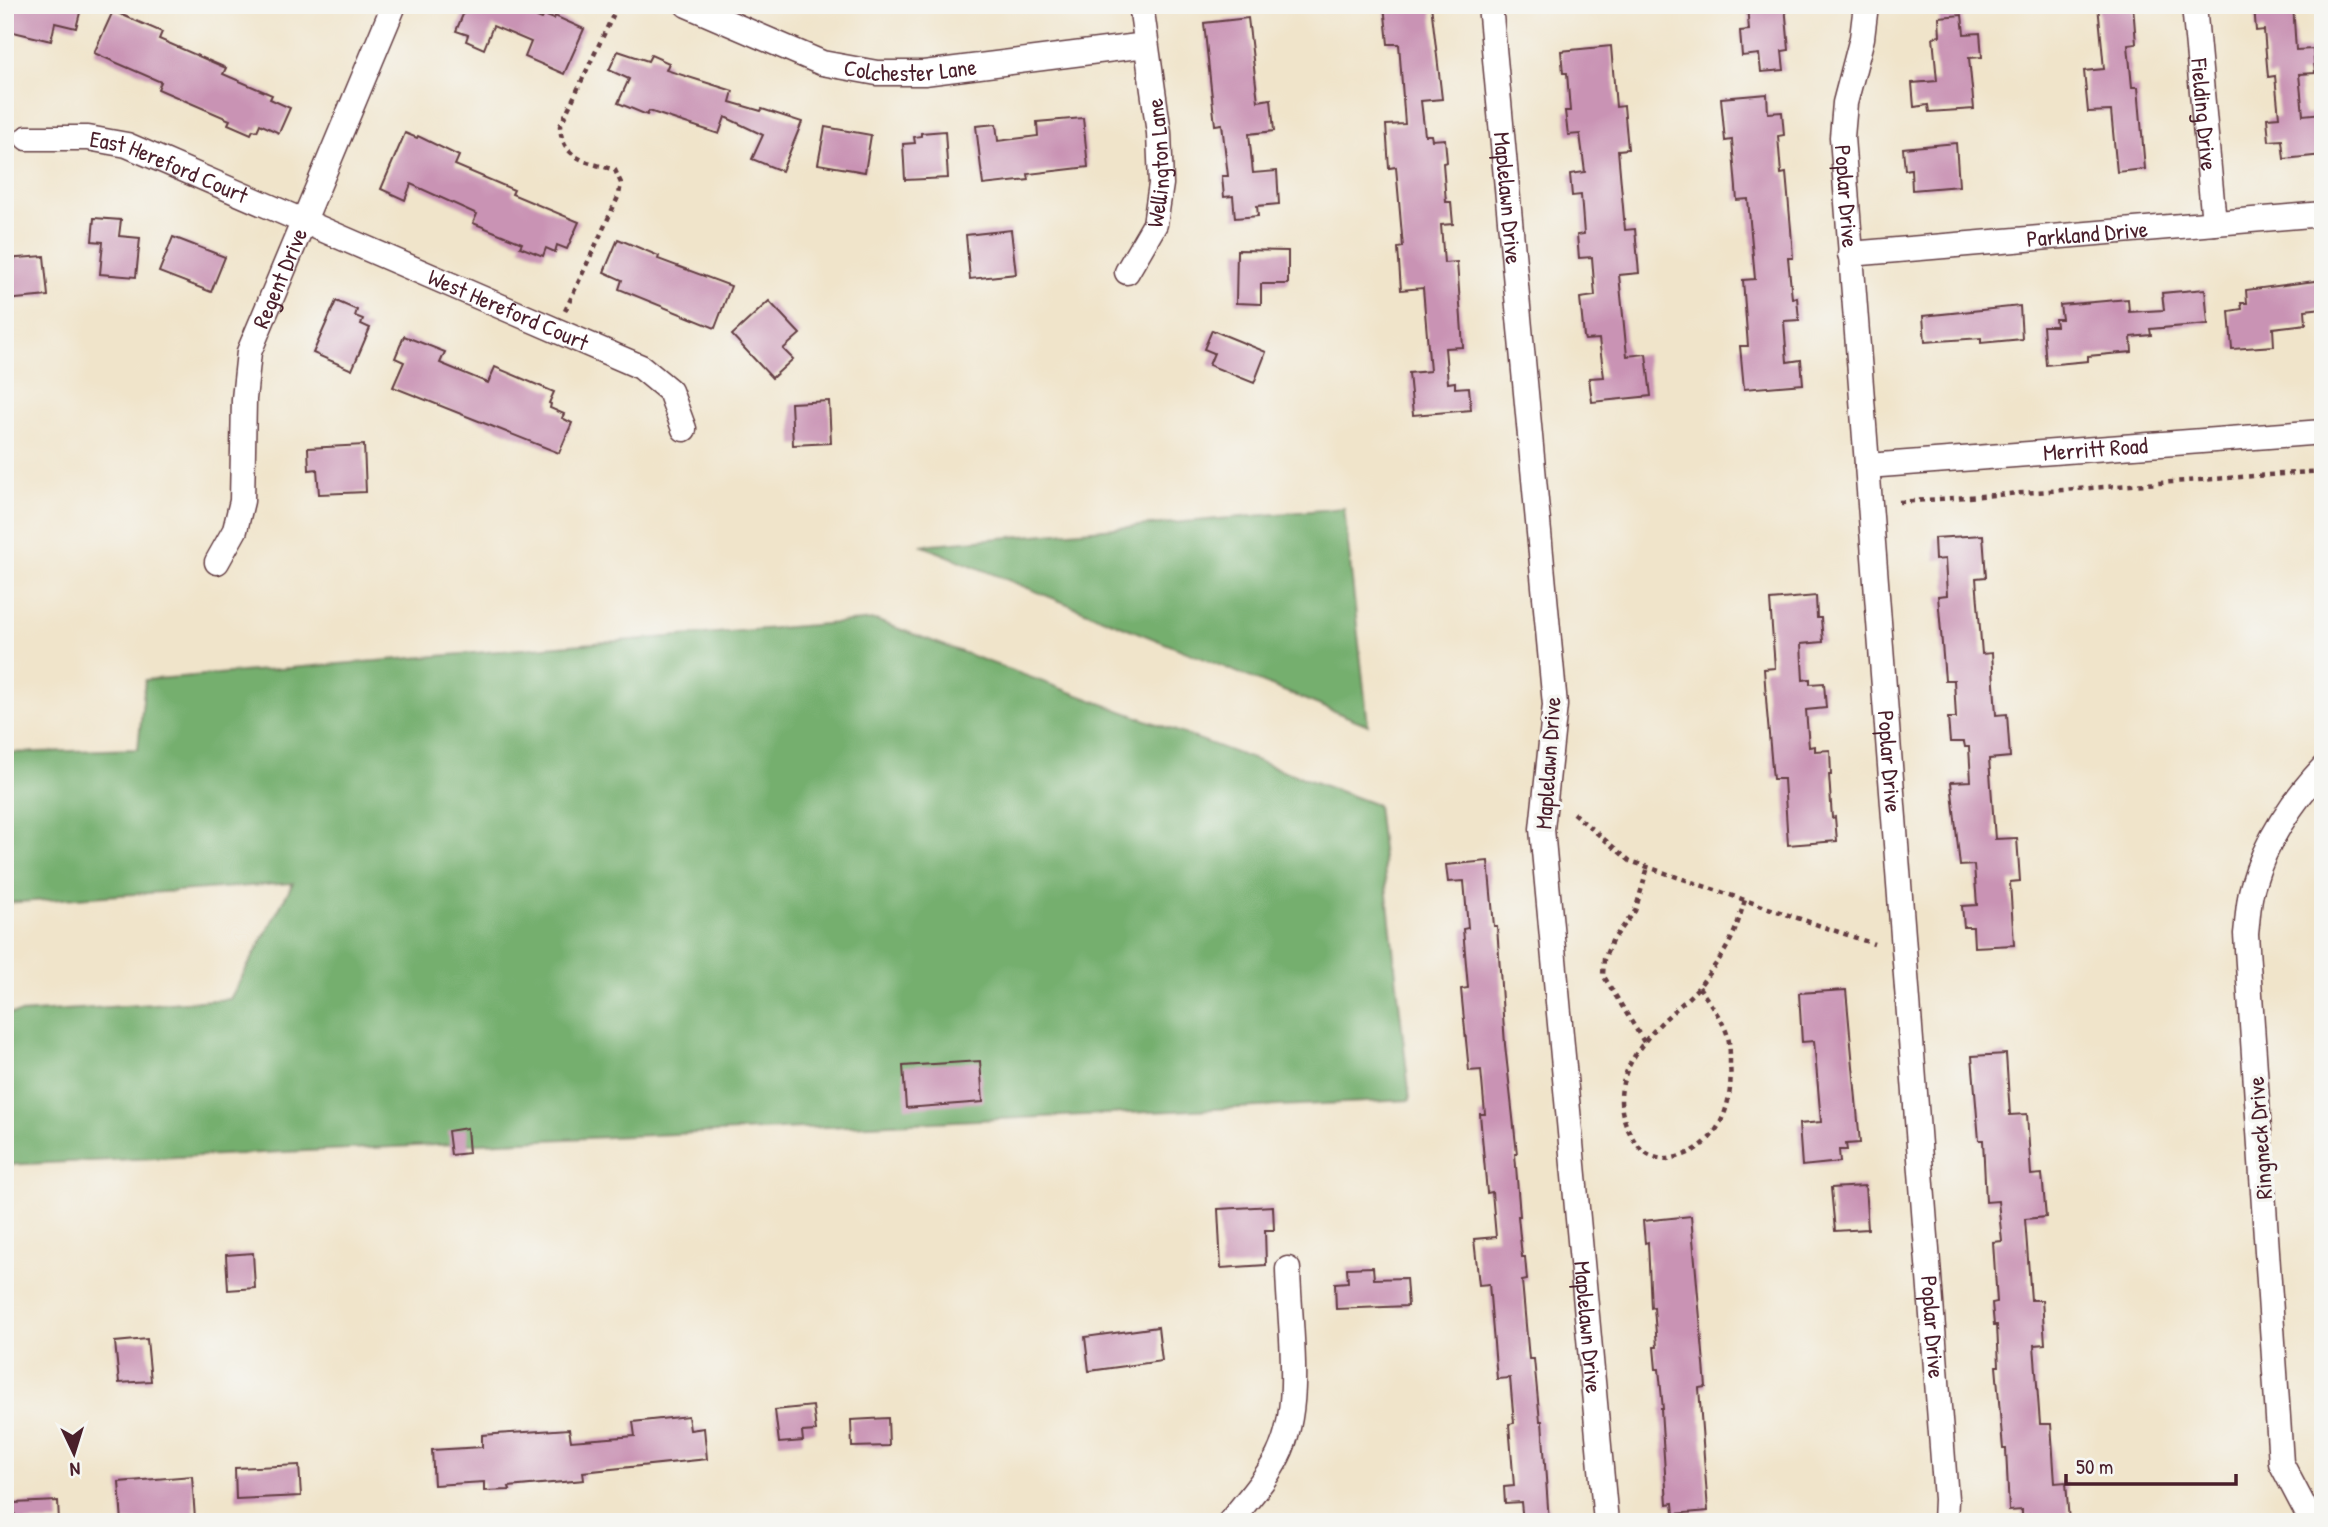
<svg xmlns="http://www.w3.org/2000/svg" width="2328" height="1527" viewBox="0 0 2328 1527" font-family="'Patrick Hand',sans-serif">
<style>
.forest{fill:#74af6e;stroke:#5f674c;stroke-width:2}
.building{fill:#c993b4}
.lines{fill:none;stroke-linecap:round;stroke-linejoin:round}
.minor-casing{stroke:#633d43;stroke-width:27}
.path{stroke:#633d43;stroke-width:4.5;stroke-dasharray:5 5;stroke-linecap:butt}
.minor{stroke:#fff;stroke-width:24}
.labels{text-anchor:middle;stroke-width:7;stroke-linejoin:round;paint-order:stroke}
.street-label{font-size:23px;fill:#4a1f2b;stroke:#f6f6f2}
</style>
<rect width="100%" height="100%" fill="#f6f6f2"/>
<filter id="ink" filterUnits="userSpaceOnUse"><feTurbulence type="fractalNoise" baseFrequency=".0143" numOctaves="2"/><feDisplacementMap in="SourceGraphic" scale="14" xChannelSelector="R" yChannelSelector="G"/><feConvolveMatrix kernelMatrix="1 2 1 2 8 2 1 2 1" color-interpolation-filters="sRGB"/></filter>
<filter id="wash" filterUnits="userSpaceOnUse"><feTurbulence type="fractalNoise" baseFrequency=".00686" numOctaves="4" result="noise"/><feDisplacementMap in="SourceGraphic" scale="28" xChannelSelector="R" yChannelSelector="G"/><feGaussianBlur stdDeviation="1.57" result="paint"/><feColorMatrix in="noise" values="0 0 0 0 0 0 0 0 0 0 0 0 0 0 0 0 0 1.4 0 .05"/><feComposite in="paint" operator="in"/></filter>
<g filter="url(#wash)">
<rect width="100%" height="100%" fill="#f0e4ca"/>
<!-- forest -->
<g class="forest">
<polygon points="1344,508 1368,725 921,545"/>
<polygon points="875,620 1377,805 1410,1100 5,1165 5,1014 230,999 293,883 5,903 5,753 138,749 145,680"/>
</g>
<g id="blocks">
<!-- building -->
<g class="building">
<polygon points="5,5 82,5 76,28 55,23 51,41 5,30"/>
<polygon points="467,5 508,5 542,19 544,15 554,19 555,16 584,29 564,74 525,57 531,42 493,26 484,49 466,41 468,35 456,31"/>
<polygon points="1384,5 1431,5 1442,99 1421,101 1425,135 1431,135 1432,140 1445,139 1447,162 1443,163 1446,202 1451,202 1453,224 1441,225 1444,263 1457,262 1463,347 1445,348 1448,383 1455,382 1455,388 1469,387 1471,410 1413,415 1409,373 1430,371 1423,288 1401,290 1398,248 1403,247 1396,167 1389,168 1386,125 1405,124 1399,44 1388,44"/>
<polygon points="1747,5 1785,5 1789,50 1782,51 1784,70 1761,72 1759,54 1742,56 1740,31 1749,30"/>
<polygon points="2098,5 2133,5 2136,44 2128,45 2132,87 2138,87 2145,169 2117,172 2111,111 2088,112 2084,71 2104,69"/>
<polygon points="2254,5 2293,5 2296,50 2313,49 2315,73 2299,74 2303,115 2323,113 2323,155 2284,159 2282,140 2269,141 2267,118 2279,117 2275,76 2268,77 2264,30 2256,31"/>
<polygon points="113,11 162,32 159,39 226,68 223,74 272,95 270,99 290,108 279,133 260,124 257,131 253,130 251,134 228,124 230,120 158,89 161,82 94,53"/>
<polygon points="1962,15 1964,34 1980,33 1982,57 1969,58 1974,109 1929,112 1928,105 1914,107 1912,83 1937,81 1933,37 1940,36 1939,17"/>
<polygon points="1248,18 1258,101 1271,99 1274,131 1249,134 1253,173 1277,171 1279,204 1257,206 1258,216 1235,218 1233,196 1224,197 1222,176 1228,176 1222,124 1215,125 1204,23"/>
<polygon points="1611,46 1616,107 1624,106 1628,149 1618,150 1625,230 1635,229 1639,273 1619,275 1627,356 1646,354 1651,396 1592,402 1589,378 1604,377 1599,339 1585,340 1584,337 1580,298 1595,296 1592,257 1579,258 1577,235 1584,234 1581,195 1572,196 1570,174 1585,172 1580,134 1568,135 1565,111 1570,111 1567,73 1563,73 1561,51"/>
<polygon points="618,51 648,61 651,55 669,63 666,70 733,91 730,102 761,111 762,109 802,122 782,171 752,159 763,135 725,117 719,134 649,111 647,115 618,103 629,79 609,70"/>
<polygon points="1767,94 1768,113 1782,112 1784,135 1778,136 1781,174 1786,173 1791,229 1793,258 1788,258 1792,298 1797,297 1799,320 1784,321 1787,362 1801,360 1803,384 1744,389 1740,346 1748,346 1743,280 1755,279 1748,199 1737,200 1732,140 1725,141 1721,98"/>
<polygon points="1083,118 1088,167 1028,174 1029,180 983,185 976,126 996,124 998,141 1038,136 1037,122"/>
<polygon points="825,127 871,135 865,172 818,164"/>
<polygon points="945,131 948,178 905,180 903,144 915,143 914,137 921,136 921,133"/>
<polygon points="405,133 417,138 418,136 459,156 455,165 514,190 512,194 579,222 567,249 557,245 555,252 546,248 543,256 520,247 522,243 473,223 477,214 411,184 405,200 381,189"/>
<polygon points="1956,143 1959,186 1912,190 1911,169 1905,170 1903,148"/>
<polygon points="94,218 121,220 119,236 140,238 136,277 100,274 103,242 92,241"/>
<polygon points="1011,230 1016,274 970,279 966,235"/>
<polygon points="173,237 225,257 211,292 159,272"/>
<polygon points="618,239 659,256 658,259 731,286 715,328 619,289 622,280 604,272"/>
<polygon points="1237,250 1288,251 1288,284 1261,284 1261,304 1236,303"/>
<polygon points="44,256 48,296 5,300 5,259"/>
<polygon points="2323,280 2323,308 2305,310 2306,324 2273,328 2274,346 2232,349 2229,311 2242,309 2241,303 2247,303 2246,290"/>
<polygon points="2205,289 2208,324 2150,329 2151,335 2131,337 2132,352 2088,356 2088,361 2046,365 2043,326 2056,326 2055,319 2062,319 2060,305 2128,299 2129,312 2164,310 2162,293"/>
<polygon points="336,301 357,310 355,316 363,319 361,324 370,328 352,370 313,353"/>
<polygon points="769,301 800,334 783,349 793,359 772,378 732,335"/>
<polygon points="2020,306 2022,339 1981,343 1981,338 1925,342 1923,316"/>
<polygon points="1212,330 1266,352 1254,383 1209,365 1214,353 1204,349"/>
<polygon points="404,336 445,352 440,363 488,383 495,367 554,392 549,403 551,404 550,408 564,414 562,418 572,423 559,453 393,387 404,362 395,358"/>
<polygon points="829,401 831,443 793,445 791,403"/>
<polygon points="364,445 366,492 319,494 317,469 309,470 308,448"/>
<polygon points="1983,535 1986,577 1976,578 1982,654 1992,653 1996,715 2007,714 2010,757 1989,759 1995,839 2017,838 2020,881 2010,882 2014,945 1974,947 1973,927 1964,927 1962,906 1977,905 1974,865 1960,866 1951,782 1971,781 1969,747 1965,747 1964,742 1950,742 1948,718 1956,718 1954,680 1945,680 1938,596 1947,595 1945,559 1935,560 1934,538"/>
<polygon points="1816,596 1817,618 1821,618 1823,642 1801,644 1803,680 1810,679 1810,684 1824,683 1826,708 1806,710 1809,747 1815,746 1815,751 1830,750 1831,775 1829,775 1832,818 1835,817 1837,841 1788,845 1784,779 1773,779 1767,712 1764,669 1775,668 1770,600"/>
<polygon points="1488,861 1494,926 1497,926 1505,1045 1517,1154 1515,1154 1520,1216 1518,1216 1522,1257 1525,1257 1527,1280 1522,1281 1529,1359 1534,1359 1540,1421 1542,1421 1549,1522 1523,1522 1521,1502 1505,1503 1504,1487 1514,1486 1509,1424 1514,1423 1510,1378 1497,1379 1489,1284 1479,1285 1474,1239 1496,1237 1492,1192 1487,1193 1480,1114 1485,1114 1481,1070 1469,1071 1461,989 1468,988 1463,929 1468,928 1464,881 1448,882 1446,865"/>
<polygon points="1846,990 1860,1143 1846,1144 1847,1150 1839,1150 1840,1162 1802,1166 1799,1124 1821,1122 1814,1041 1802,1042 1799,993"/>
<polygon points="2006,1054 2010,1115 2027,1114 2031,1175 2042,1174 2046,1217 2025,1219 2031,1300 2042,1300 2045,1344 2034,1345 2040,1424 2051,1424 2055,1483 2066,1482 2069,1522 2029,1522 2029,1515 2022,1516 2022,1510 2009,1511 2006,1449 2003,1449 1996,1366 1999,1366 1997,1325 1994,1325 1992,1303 1997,1302 1993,1242 2002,1241 1998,1201 1986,1202 1983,1140 1979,1140 1972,1056"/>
<polygon points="980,1061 983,1102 906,1108 903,1066"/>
<polygon points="467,1128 469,1153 451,1155 448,1131"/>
<polygon points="1865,1186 1868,1229 1835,1231 1831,1188"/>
<polygon points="1273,1206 1274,1230 1265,1230 1266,1265 1221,1268 1218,1209"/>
<polygon points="1691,1216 1706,1387 1699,1388 1708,1511 1674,1514 1673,1503 1667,1504 1661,1409 1663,1409 1659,1369 1656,1369 1654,1347 1657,1347 1654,1307 1651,1308 1648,1242 1645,1243 1643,1221"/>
<polygon points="253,1253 255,1288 228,1290 226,1255"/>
<polygon points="1373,1267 1374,1279 1406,1278 1408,1306 1336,1309 1335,1283 1348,1282 1347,1268"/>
<polygon points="1158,1327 1162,1361 1089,1371 1085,1337"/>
<polygon points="147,1339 151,1381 119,1383 115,1342"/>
<polygon points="813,1406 816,1431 802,1432 803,1441 779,1443 775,1410"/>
<polygon points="688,1416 690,1430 704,1428 707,1459 583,1472 584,1480 509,1487 510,1490 484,1491 484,1482 434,1485 432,1450 482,1447 482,1435 569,1429 571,1441 635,1436 633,1422"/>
<polygon points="888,1418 889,1446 852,1447 851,1420"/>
<polygon points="299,1465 301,1496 236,1499 235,1468"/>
<polygon points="192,1476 195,1519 122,1522 119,1482"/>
<polygon points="58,1501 59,1522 15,1522 14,1503"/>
</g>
</g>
</g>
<g filter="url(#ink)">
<use href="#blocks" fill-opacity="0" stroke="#633d43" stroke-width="2"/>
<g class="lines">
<defs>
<g id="minor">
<path id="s1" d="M687 5 822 63 877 73H924L1146 45"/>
<path id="s2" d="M1490 5 1555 705 1542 829 1606 1522"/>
<path id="s3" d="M1866 5 1862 38 1845 103 1842 137 1946 1499 1945 1522"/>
<path id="s4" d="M2194 5 2214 223"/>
<path id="s5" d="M27 138H88L127 145 641 367 670 391 684 429"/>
<path id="s6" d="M1850 254 2323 214"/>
<path id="s7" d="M1127 272 1155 224 1161 184 1159 133 1141 5"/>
<path id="s8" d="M1867 466 2323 432"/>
<path id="s9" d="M217 562 235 530 242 501 244 399 249 352 394 5"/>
<path d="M1230 1522C1246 1501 1266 1480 1278 1456 1304 1405 1289 1325 1288 1269"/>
<path d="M2312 1522 2281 1463 2246 934C2248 918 2248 900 2253 885 2265 842 2293 800 2323 768"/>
</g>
</defs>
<!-- minor casing -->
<use href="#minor" class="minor-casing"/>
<!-- path -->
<g class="path">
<path d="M565 311 619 195 621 183 615 170C588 162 562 160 560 126L618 5"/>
<polyline points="1899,502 2323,471"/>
<polyline points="1573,813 1630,861 1874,944"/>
<path d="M1699 987C1709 1003 1723 1019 1728 1037 1730 1045 1730 1055 1730 1064 1734 1108 1717 1152 1667 1159 1656 1160 1642 1152 1636 1143 1604 1097 1628 1056 1663 1021 1675 1009 1690 998 1701 984 1712 969 1726 952 1733 935 1738 924 1741 912 1745 900"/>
<polyline points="1644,1042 1603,975 1604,959 1612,941 1635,911 1648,867"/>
</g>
<!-- minor -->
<use href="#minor" class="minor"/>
</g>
</g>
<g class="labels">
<!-- street labels -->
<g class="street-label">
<text dy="8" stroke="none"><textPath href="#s1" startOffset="236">Colchester Lane</textPath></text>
<text dy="8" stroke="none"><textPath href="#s4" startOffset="110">Fielding Drive</textPath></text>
<text dy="8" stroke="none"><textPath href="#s7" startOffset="117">Wellington Lane</textPath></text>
<text dy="8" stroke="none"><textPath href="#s5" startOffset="147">East Hereford Court</textPath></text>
<text dy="8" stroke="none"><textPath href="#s3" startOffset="194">Poplar Drive</textPath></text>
<text dy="8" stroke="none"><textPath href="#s2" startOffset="194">Maplelawn Drive</textPath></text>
<text dy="8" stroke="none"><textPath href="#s6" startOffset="238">Parkland Drive</textPath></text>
<text dy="8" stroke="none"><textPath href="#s9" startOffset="296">Regent Drive</textPath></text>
<text dy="8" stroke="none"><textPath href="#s5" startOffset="516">West Hereford Court</textPath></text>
<text dy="8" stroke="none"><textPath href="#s8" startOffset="229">Merritt Road</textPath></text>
<text dy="8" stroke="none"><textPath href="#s3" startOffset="761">Poplar Drive</textPath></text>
<text transform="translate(1548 763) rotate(-86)" y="8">Maplelawn Drive</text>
<text transform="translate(2260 1138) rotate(-94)" y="8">Ringneck Drive</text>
<text dy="8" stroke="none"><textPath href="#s2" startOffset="1328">Maplelawn Drive</textPath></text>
<text dy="8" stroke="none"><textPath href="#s3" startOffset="1328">Poplar Drive</textPath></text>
</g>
</g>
<!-- margin -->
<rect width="2328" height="1527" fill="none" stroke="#f6f6f2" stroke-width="28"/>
<!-- north arrow -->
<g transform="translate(74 1453) rotate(176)" stroke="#f6f6f2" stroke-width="5" paint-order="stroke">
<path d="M0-5L12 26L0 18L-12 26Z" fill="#4a1f2b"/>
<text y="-10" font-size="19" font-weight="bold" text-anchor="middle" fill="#4a1f2b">N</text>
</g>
<!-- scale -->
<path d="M2066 1474v10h170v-10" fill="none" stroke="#4a1f2b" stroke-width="3.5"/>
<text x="2076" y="1474" font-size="21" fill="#4a1f2b" stroke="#f6f6f2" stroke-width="5" paint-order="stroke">50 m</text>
</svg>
